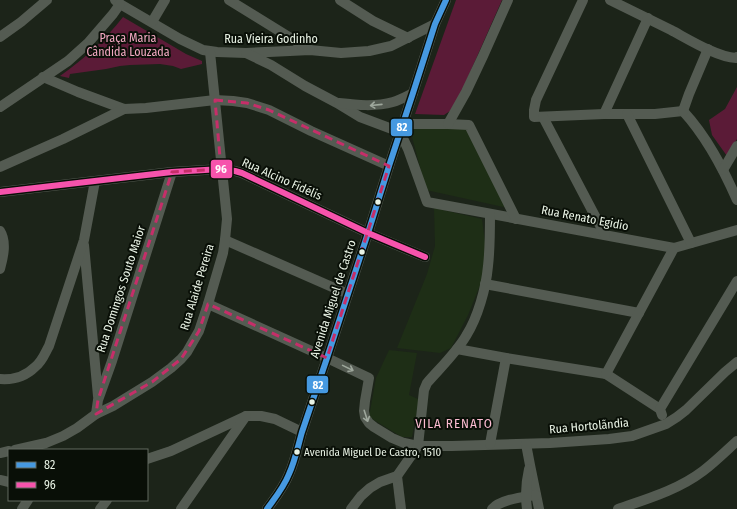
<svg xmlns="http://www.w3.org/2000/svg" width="737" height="509" viewBox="0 0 737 509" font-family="'Fira Sans Condensed',sans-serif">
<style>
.built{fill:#1e2e16}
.green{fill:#5b1b37}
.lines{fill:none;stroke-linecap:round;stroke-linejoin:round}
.minor{stroke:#545b52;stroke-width:10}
.bus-1-casing{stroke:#090f07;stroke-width:9}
.bus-2-casing{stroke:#090f07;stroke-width:9}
.bus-1{stroke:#4699e1;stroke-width:6}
.bus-2{stroke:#f653ac;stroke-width:6}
.oneway{stroke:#9ea79c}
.marked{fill:none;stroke:#c62e69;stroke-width:3;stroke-dasharray:8 5;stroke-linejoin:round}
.bus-dot{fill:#e9f3e5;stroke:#090f07;stroke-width:1.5}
.labels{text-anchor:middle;stroke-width:4;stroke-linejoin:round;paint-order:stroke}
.bus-label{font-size:11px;fill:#e9f3e5;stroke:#090f07;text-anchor:start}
.park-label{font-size:12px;fill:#f3a8c2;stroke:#090f07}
.street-label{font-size:12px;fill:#e9f3e5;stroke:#090f07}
.neighbourhood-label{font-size:13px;letter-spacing:1px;fill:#fcbbd1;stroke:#090f07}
.line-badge{stroke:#090f07;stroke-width:1.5}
.badge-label{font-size:11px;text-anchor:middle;font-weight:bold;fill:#fff}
</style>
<rect width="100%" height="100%" fill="#1c2419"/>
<!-- built -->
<g class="built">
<polygon points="466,126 508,208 426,190 410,129"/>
<polygon points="434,208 482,219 485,243 485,273 468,315 451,348 440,353 397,348 427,274 435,246"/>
<polygon points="389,350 417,353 409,395 418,399 418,406 412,437 402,437 369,417 376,378"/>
</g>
<!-- green -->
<g class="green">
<polygon points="456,0 502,0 460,95 450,111 444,115 415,114"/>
<path d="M123 17 186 54 202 61V64L181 69 173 66 160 64 130 65 120 66 106 69 70 74 69 78 60 76C84 59 105 40 123 17Z"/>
<polygon points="737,87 737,139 727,156 712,135 709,120 725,109"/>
</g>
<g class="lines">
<!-- minor -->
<g class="minor">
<polyline points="115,0 120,4 180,39 203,50 217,52 246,53 310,50 341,53 369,51 391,46 435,24"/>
<polyline points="229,0 310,50"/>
<polyline points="340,0 373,21 408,38"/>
<polyline points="583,0 536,100 534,110 534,117 604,114 655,114 683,111"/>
<path d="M610 0C630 10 651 20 671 30 688 39 717 57 736 58L737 57"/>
<polyline points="152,22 165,0"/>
<polyline points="0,37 21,22 47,0"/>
<polyline points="246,53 271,65 305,86 337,103 360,117 400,132 408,149 427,202 674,248 737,230"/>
<polyline points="43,77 78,92 124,109 146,108 215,100 233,101 247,103 269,110 311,131 389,166"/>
<path d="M339 103C357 105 375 107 393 102 400 100 407 96 413 93"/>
<polyline points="0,107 68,61 88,43 113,14 120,4"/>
<path d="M683 111C707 137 723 168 737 200"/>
<polyline points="683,111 689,94 708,49"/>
<polyline points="604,114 648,18"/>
<polyline points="627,114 691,243"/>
<polyline points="543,117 605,235"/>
<polyline points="403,124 448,124 469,125 516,219"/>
<polyline points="448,124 466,92 483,56 508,0"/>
<polyline points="0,167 63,139 124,109"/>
<polyline points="723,170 737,146"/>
<polyline points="0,192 172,172 221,169 235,171 242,173 368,233 425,257"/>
<path d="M0 231C7 242 3 258 0 269"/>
<polyline points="225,240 348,294"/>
<polyline points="84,245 98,396"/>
<polyline points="485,284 639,313"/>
<polyline points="208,304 327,358 369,378 365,401 364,411 365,417 369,423 374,427 392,438 404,443 418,446 452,446 550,443 609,439 632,436 666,424 677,417 686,410 725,372 737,362"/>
<polyline points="457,349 506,358 606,374 660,409"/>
<polyline points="606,374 674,248"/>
<path d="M0 379C13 380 26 376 35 367 42 362 45 353 49 346L84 240 95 181"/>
<polyline points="96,414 98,400 112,361 172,172"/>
<polyline points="662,415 660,409 737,281"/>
<polyline points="490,444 506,358"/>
<polyline points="526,444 530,465 539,509"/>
<polyline points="15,450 46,443 63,436 77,428 96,414 113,406 152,382 171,368 181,359 187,352 199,331 208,304 223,253 225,240 227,219 210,52"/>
<polyline points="0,453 9,451"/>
<polyline points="147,459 171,451 246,416 261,416 275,419 302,432"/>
<polyline points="397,476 401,509"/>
<polyline points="0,480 9,482"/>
<polyline points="22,509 28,500"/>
<polyline points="100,509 107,500"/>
<polyline points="181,509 246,416"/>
<path d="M267 509C275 498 284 487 289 474 295 461 298 446 302 432L327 358 368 233 389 166 413 93 435 24 446 0"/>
<path d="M351 509 361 496 370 488 380 482 397 476 418 446 424 390 427 383C440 368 456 353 466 336 478 317 486 288 488 266 490 249 490 232 490 214"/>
<path d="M492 509C501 499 524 497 536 495"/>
<path d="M527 509C525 495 526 482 529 469"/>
<path d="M618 509C647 499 678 490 703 471 715 462 726 451 737 441"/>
</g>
<defs>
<path id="bus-1" d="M267 509C275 498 284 487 289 474 295 461 298 446 302 432L327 358 368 233 389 166 413 93 435 24 446 0"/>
<polyline id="bus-2" points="0,192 172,172 221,169 235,171 242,173 368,233 425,257"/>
</defs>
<!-- bus-1 casing -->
<use href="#bus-1" class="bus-1-casing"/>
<!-- bus-2 casing -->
<use href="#bus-2" class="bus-2-casing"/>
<!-- bus-1 -->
<use href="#bus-1" class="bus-1"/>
<!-- bus-2 -->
<use href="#bus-2" class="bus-2"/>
</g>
<!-- one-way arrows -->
<defs><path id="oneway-shaft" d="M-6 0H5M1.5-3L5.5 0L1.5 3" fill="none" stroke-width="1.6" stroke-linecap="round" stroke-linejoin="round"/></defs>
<g class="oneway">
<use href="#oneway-shaft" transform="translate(376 105) rotate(174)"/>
<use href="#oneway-shaft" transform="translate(348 368) rotate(26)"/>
<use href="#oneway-shaft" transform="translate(366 416) rotate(72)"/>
</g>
<!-- marked area -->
<path class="marked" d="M215 100 247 103 269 110 389 166 327 358 208 304 199 331 181 359 152 382 96 414 98 400 172 172 221 169Z"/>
<!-- markers -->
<g class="bus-dot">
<circle cx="378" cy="202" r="3.5"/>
<circle cx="362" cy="252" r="3.5"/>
<circle cx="312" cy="402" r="3.5"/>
<circle cx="297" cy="452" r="3.5"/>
</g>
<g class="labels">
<!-- bus labels -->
<g class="bus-label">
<text x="304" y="456">Avenida Miguel De Castro, 1510</text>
</g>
<!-- park labels -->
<g class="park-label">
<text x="128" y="42">Praça Maria<tspan x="128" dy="14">Cândida Louzada</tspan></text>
</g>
<!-- street labels -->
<g class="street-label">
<text x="271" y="43">Rua Vieira Godinho</text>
<text transform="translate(282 179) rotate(24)" y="4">Rua Alcino Fidélis</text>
<text transform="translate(585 218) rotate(11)" y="4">Rua Renato Egidio</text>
<text transform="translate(197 287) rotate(-73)" y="4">Rua Alaide Pereira</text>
<text transform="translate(121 289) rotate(-72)" y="4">Rua Domingos Souto Maior</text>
<text transform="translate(333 299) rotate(-72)" y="4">Avenida Miguel de Castro</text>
<text transform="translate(589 426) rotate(-5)" y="4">Rua Hortolãndia</text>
</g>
<!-- neighbourhood labels -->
<g class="neighbourhood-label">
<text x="454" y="428">VILA RENATO</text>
</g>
</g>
<g class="line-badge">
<rect x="390" y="118" width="23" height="19" rx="4" fill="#4699e1"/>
<rect x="210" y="159" width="23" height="20" rx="4" fill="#f653ac"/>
<rect x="306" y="375" width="23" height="19" rx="4" fill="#4699e1"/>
</g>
<g class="badge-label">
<text x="402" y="131">82</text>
<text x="221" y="173">96</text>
<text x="318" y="389">82</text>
</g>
<!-- legend -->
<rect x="8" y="449" width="140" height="52" fill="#090f07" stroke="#636a60"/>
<rect x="16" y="462" width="20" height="6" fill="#4699e1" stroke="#636a60"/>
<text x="44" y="469" font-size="12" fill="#e9f3e5">82</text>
<rect x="16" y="482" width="20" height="6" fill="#f653ac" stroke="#636a60"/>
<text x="44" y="489" font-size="12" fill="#e9f3e5">96</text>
</svg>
